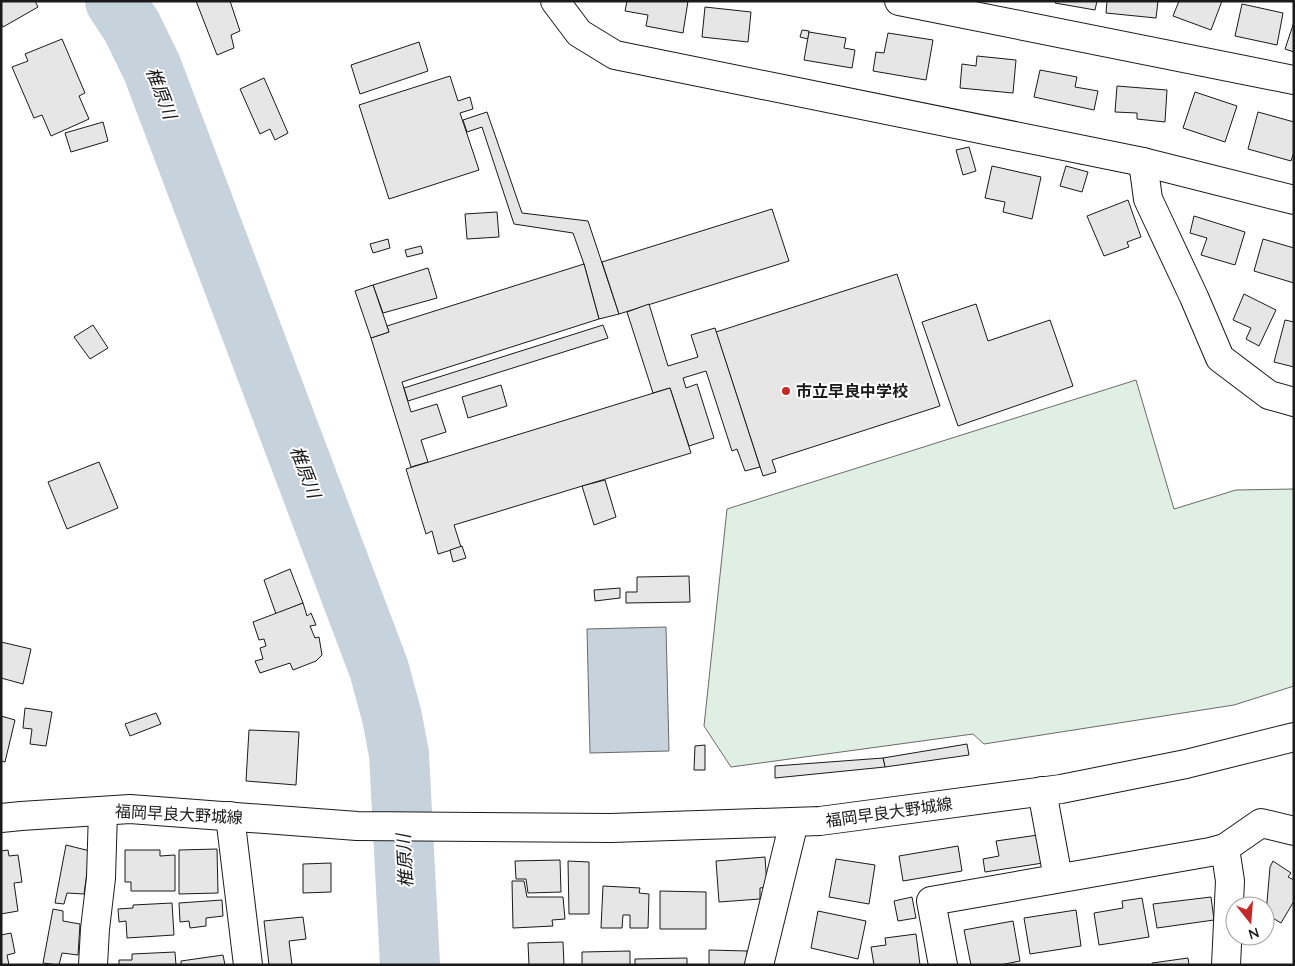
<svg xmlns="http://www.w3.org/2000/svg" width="1295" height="966" viewBox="0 0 1295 966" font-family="Quicksand,'Noto Sans JP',sans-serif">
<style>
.green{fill:#e0efe3;stroke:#6a6a6a}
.water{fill:#c6d2dc;stroke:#6a6a6a}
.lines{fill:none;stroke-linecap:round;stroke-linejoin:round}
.river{stroke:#c6d2dc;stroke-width:60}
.building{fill:#e6e6e6;stroke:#1a1a1a}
.minor-casing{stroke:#1a1a1a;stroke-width:30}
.major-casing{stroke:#1a1a1a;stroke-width:30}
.minor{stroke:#fff;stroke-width:28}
.major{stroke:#fff;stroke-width:28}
.poi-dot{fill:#c62828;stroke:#fff;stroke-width:2}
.labels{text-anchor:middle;stroke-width:4;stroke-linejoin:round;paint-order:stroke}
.poi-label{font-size:16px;font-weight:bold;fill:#1a1a1a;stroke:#fff;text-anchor:start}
.street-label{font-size:16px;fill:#1a1a1a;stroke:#fff}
.water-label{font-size:18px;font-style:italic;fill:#1a1a1a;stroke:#fff}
</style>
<rect width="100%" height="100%" fill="#fff"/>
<!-- green -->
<polygon class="green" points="1136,380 1174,509 1236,490 1294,489 1294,686 1234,705 984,744 973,734 731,767 704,726 727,509"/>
<!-- water -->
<polygon class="water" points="666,627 669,751 590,753 587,629"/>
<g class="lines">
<!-- river -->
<polyline class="river" points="115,1 132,27 152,68 379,669 392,717 399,754 410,965"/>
</g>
<!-- building -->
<g class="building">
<polygon points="1,1 35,1 38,7 3,27 1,23"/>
<polygon points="196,1 230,1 240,31 231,35 234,48 217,55"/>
<polygon points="627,1 688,1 683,33 646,26 648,15 625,11"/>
<polygon points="1056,1 1097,1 1095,10 1055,3"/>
<polygon points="1107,1 1158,1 1156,18 1106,13"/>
<polygon points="1179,1 1222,1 1211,30 1173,16"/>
<polygon points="1242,4 1283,13 1277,45 1235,36"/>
<polygon points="705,7 751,12 748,42 702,37"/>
<polygon points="1294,22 1294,52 1285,49"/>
<polygon points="802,30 809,31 808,39 800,37"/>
<polygon points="809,32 846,38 844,48 855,50 852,68 804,60"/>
<polygon points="888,33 933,40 926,80 873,71 876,52 884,53"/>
<polygon points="62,39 85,93 79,96 89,119 51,136 42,115 34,118 12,67 28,61 25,54"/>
<polygon points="419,42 428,71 360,94 351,65"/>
<polygon points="977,56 1016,60 1013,93 960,88 962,64 976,66"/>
<polygon points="1040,70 1077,77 1075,87 1098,91 1094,110 1034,97"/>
<polygon points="450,76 458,101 470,97 473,109 460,113 479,170 389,199 359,105"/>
<polygon points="264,78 288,133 275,140 270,129 260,134 240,89"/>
<polygon points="1117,86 1167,90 1165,122 1137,119 1137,113 1115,112"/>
<polygon points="1195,92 1237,106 1225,142 1183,128"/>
<polygon points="487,112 522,213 588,221 619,314 599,319 584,264 573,233 514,224 482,127 467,132 463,120"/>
<polygon points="1258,112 1294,122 1294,152 1291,161 1248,149"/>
<polygon points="103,122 108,141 71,152 65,133"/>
<polygon points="969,147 976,171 963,175 956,150"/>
<polygon points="992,166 1041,177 1032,219 1003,212 1005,202 985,198"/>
<polygon points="1066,166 1088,172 1082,192 1060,186"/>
<polygon points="1128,200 1141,237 1127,242 1129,247 1104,256 1087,216"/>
<polygon points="772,209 789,261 619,314 602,262"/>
<polygon points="497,212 499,237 467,239 465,214"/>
<polygon points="1194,216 1245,232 1235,265 1201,255 1207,238 1190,233"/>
<polygon points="388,239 390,248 373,253 370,244"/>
<polygon points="1263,239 1294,248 1294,283 1254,271"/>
<polygon points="421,246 423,253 407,257 405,250"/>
<polygon points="584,264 599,319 402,382 411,412 437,404 446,432 421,440 428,462 411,467 371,338 389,332 387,326"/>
<polygon points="428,268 437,298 383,313 373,285"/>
<polygon points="897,274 940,406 772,460 776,472 763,476 716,332"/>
<polygon points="373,285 389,332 371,338 355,291"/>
<polygon points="1244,294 1276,310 1259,346 1246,339 1251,328 1233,320"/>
<polygon points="649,304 668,366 698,357 691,335 715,328 760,467 745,471 737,449 732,451 706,371 683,378 686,388 697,384 714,438 689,446 670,388 653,393 627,312"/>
<polygon points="976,304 988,341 1050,320 1073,386 958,426 922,322"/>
<polygon points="1285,320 1294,322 1294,367 1274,362"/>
<polygon points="93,325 108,348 90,359 74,337"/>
<polygon points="603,325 608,338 408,401 404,388"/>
<polygon points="501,385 507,406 468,418 462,397"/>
<polygon points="670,388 691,453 454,525 461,547 438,554 432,531 426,534 406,469"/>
<polygon points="99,462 118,508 67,529 48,482"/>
<polygon points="605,480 616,517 594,525 582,486"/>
<polygon points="462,546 466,558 453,562 450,550"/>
<polygon points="290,569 303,603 276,614 264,580"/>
<polygon points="689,576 690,602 626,603 626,592 637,592 637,577"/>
<polygon points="620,588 620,598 595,601 594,590"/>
<polygon points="303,603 307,616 311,613 316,625 310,626 315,638 319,637 322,655 316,661 293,670 290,663 260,673 255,661 263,659 260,648 266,646 264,639 259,640 253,622"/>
<polygon points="1,642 31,649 23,684 1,678"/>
<polygon points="25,708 52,712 46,746 30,744 32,729 23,728"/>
<polygon points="156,713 161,724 130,736 125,724"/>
<polygon points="1,716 15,720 5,762 1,761"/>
<polygon points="249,730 299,732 296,785 246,781"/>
<polygon points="967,744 969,755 885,767 883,758"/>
<polygon points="705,745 705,770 694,770 695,746"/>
<polygon points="883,758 885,767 775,778 775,766"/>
<polygon points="1038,835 1043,863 985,872 983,859 999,856 996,841"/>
<polygon points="66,845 90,851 84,894 67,893 64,904 55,903"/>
<polygon points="958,846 962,871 903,881 899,856"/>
<polygon points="217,849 218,893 179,894 179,850"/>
<polygon points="8,850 9,856 18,855 22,882 14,883 18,911 1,914 1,851"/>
<polygon points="125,850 160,850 160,856 175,855 175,891 131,891 131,882 125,882"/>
<polygon points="765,857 767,887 760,888 760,899 719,902 716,861"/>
<polygon points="836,859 875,865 869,904 829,897"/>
<polygon points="560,860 561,892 528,893 526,879 516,879 515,861"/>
<polygon points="568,861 589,862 589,914 569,914"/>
<polygon points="1273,861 1291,873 1288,877 1294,880 1294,901 1281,923 1266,914 1270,867"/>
<polygon points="331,863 331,892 303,893 303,864"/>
<polygon points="512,881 524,881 527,897 563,897 565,919 552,920 553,926 513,928"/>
<polygon points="603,886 640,888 639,893 649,894 648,928 630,928 630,915 623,915 622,928 601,928"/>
<polygon points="660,891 706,892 706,929 660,929"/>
<polygon points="912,897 916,918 898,921 894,901"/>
<polygon points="1211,897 1214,920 1157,928 1153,904"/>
<polygon points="1142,898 1149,937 1099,945 1094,913 1123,908 1122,901"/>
<polygon points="222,900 223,916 206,918 206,926 190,928 189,921 180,922 179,903"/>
<polygon points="172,903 174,935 127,938 126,921 119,922 118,909 133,908 133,905"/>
<polygon points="53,909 63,911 63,921 80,924 78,955 62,953 59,965 43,963"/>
<polygon points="1076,910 1081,946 1030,954 1024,918"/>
<polygon points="818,911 866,921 858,959 811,948"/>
<polygon points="303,917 306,939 289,941 292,965 269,965 264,921"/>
<polygon points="1013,921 1020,961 1000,965 971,965 964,930"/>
<polygon points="11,933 15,953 7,955 9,965 1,965 1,935"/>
<polygon points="916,934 920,965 874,965 871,947 886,945 885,938"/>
<polygon points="563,942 564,965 529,965 528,943"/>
<polygon points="709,950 747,951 747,965 709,965"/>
<polygon points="630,951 630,965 582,965 582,952"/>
<polygon points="175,952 176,965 119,965 119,960 132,960 132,954"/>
<polygon points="223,955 225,965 181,965 181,961"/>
<polygon points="687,958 687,965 635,965 635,959"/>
<polygon points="1188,958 1189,965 1152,965 1152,963"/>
</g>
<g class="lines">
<defs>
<g id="minor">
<polyline points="555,1 579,33 615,55 1143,162 1294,200"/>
<polyline points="899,1 1294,80"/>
<polyline points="1143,162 1148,199 1194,297 1220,358 1269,395 1294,402"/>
<polyline points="1042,791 1058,878"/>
<polyline points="230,816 248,965"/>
<polyline points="1225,848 1230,881 1226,965"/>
<polyline points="93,965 95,929 101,878 103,811"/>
<polyline points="759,965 794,822"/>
<polyline points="943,965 931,901 1210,852 1225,848 1261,823 1294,831"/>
</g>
<polyline id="major" points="1,818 21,816 130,809 357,826 611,828 820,821 1061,789 1186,764 1294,737"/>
</defs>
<!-- minor casing -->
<use href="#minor" class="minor-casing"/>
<!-- major casing -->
<use href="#major" class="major-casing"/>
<!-- minor -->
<use href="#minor" class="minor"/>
<!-- major -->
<use href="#major" class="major"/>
</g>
<!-- markers -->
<circle class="poi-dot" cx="786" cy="391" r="5"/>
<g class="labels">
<!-- poi labels -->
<g class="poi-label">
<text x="796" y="397">市立早良中学校</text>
</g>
<!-- street labels -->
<g class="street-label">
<text transform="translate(889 812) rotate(-8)" y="6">福岡早良大野城線</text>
<text transform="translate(179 814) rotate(3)" y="6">福岡早良大野城線</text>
</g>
<!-- water labels -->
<g class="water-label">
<text transform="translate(161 93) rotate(69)" y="6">椎原川</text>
<text transform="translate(305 472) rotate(69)" y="6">椎原川</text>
<text transform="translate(405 861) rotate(-93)" y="6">椎原川</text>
</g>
</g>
<!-- border -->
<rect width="1295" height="966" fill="none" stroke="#1a1a1a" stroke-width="5"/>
<!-- north arrow -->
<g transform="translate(1250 921) rotate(163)"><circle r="24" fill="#ffffff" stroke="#a3a3a3"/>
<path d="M0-4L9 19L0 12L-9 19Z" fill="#c62828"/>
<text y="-8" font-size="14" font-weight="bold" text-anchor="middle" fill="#1a1a1a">N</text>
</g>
</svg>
